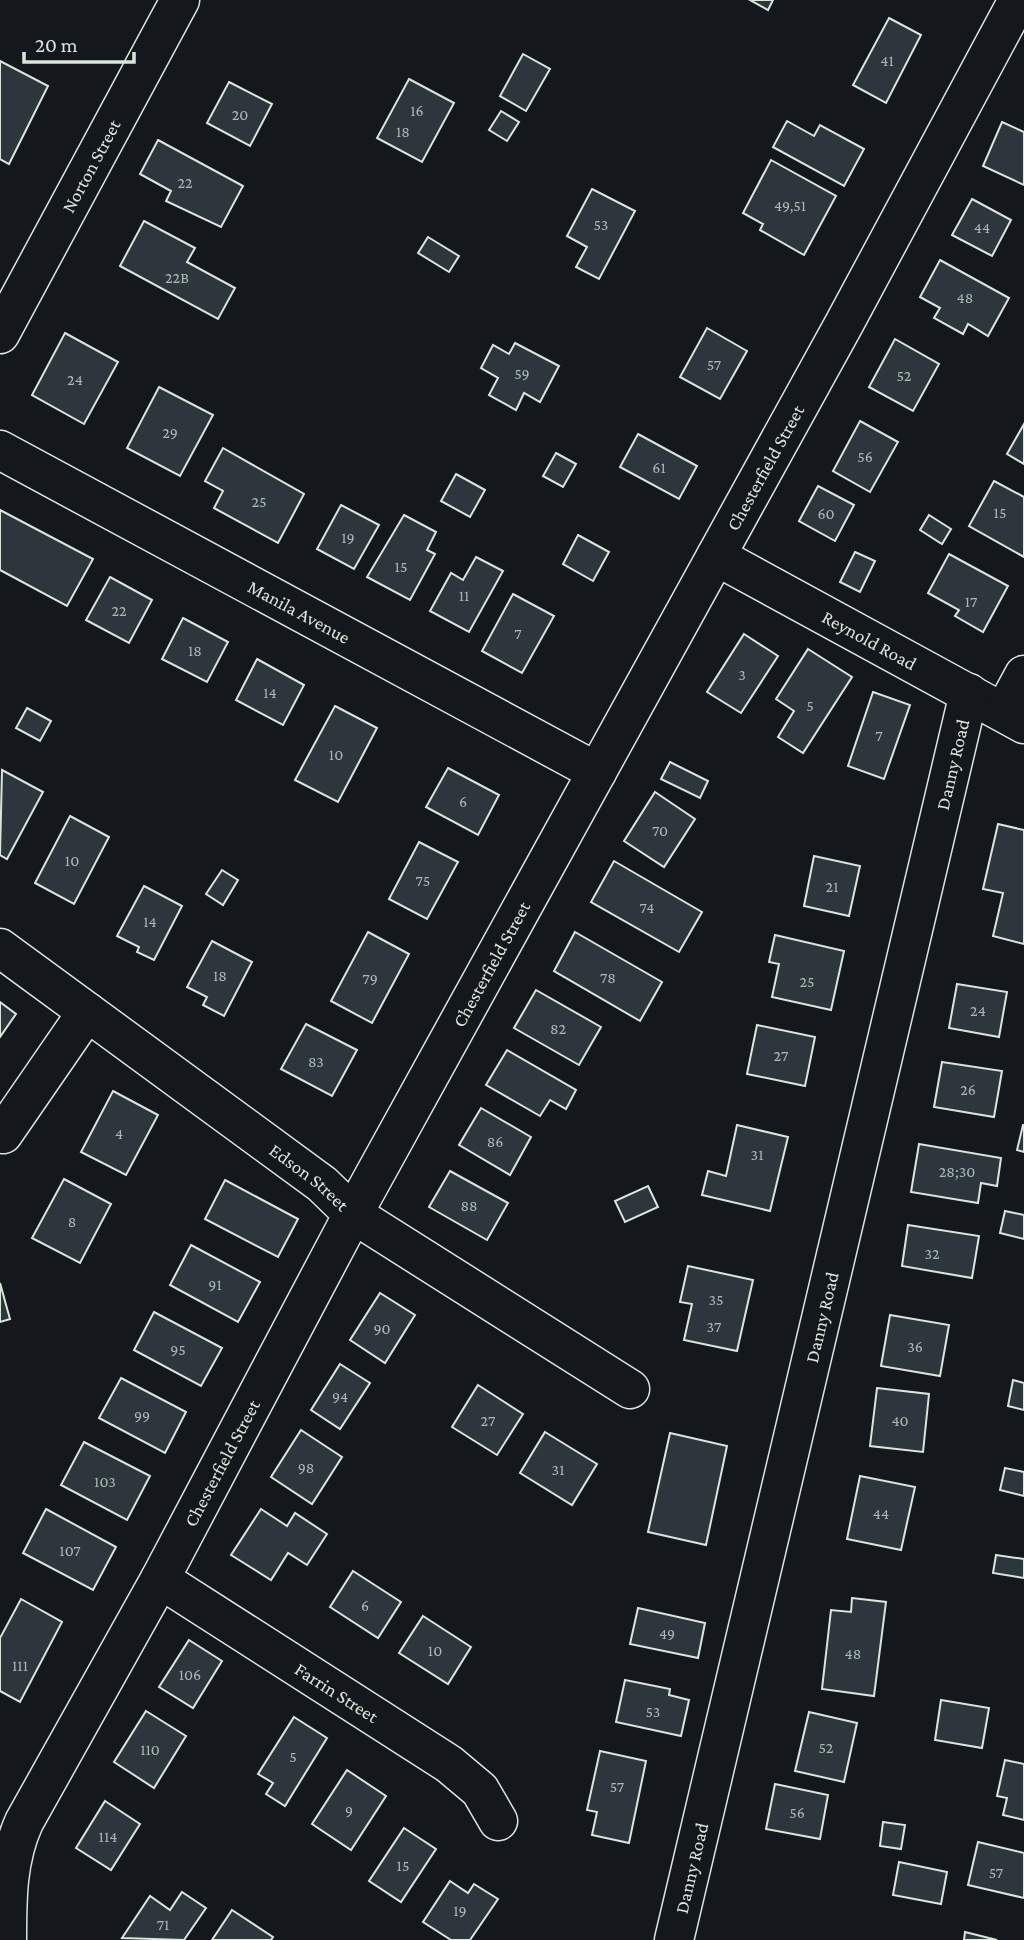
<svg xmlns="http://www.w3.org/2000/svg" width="1024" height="1940" viewBox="0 0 1024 1940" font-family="'Crimson Pro',serif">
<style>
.building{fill:#2c363c;stroke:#d8e6dc;stroke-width:2}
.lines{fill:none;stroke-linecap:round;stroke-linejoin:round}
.minor-casing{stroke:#d8e6dc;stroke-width:41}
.minor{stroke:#14181c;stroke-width:38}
.labels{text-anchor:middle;stroke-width:5;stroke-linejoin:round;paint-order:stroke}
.number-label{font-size:16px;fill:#adbab4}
.street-label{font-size:19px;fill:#d8e6dc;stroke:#14181c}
</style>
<rect width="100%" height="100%" fill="#14181c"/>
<!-- building -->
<g class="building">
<polygon points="750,0 773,0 768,10"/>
<polygon points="889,18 921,35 886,103 853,85"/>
<polygon points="523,54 550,69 526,111 500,96"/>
<polygon points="0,61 48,86 9,164 0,159"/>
<polygon points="409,79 454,103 422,162 377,138"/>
<polygon points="229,82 272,104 250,146 207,123"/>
<polygon points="501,111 519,122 507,141 489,130"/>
<polygon points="787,121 814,136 820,125 864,149 844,186 773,147"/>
<polygon points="1002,122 1024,132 1024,185 983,166"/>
<polygon points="158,140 243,186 221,227 166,201 171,191 140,174"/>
<polygon points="771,160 836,196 804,255 760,230 763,224 743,213"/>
<polygon points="592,189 635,211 599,279 576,267 587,247 567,236"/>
<polygon points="972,199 1011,220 992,256 952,235"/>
<polygon points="144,221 195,248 187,262 235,288 218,319 120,266"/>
<polygon points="428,237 459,256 449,272 418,253"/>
<polygon points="940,260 1009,298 988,336 968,324 963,334 934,318 940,308 920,297"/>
<polygon points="707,328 747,351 720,399 680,377"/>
<polygon points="65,333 118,362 84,424 32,395"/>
<polygon points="895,339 939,364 913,411 869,387"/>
<polygon points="515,343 559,366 540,402 524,393 516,410 489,395 498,378 481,368 493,345 509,354"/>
<polygon points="159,387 213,415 180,476 127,448"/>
<polygon points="860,421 898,442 870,492 833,471"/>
<polygon points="1024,424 1024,464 1007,454"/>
<polygon points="638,434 697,466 679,499 620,467"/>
<polygon points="223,448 304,494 278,543 214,508 223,491 205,481"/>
<polygon points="556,453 576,464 563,487 543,476"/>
<polygon points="456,474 485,490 470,517 441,501"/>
<polygon points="994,481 1024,497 1024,557 969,526"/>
<polygon points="818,486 854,505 835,541 799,521"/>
<polygon points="341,505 379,525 354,569 317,549"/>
<polygon points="0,510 93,559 67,606 0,570"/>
<polygon points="404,515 436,532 427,550 435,554 410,600 367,577"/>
<polygon points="929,515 951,529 942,544 920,530"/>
<polygon points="578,535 609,552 593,581 563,564"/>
<polygon points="855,552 875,561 860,592 840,582"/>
<polygon points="949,554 1008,586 983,632 955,616 959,610 928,593"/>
<polygon points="476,557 503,571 469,632 430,611 451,573 463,580"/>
<polygon points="110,577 152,600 129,643 86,620"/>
<polygon points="513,594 554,616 522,673 482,651"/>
<polygon points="183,618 228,642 207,682 162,659"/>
<polygon points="744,634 778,656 741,713 707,692"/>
<polygon points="808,649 852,677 803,753 778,737 794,711 776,699"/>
<polygon points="257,659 304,685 283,725 236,700"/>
<polygon points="873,692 910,705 884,779 848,766"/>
<polygon points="335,706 377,728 338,802 295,780"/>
<polygon points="27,708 51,721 40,741 16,728"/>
<polygon points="670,762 708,781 700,798 661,779"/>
<polygon points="448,768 499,795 478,835 426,807"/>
<polygon points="2,770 43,792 7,859 0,855"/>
<polygon points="655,792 695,819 664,867 624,841"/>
<polygon points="70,816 109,837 74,904 35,883"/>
<polygon points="998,824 1024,830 1024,944 993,936 1003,893 983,889"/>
<polygon points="419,842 458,862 427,919 389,899"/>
<polygon points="814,856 860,866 849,916 804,906"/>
<polygon points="614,861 702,912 679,952 591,902"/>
<polygon points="222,870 238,880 223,905 206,894"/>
<polygon points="144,886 182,906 154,960 137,952 139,947 117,936"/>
<polygon points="368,932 409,954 372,1023 331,1001"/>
<polygon points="575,932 662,982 640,1021 554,971"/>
<polygon points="775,935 844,951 831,1010 772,997 779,964 769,962"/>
<polygon points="212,941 252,962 224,1016 203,1005 207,997 187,987"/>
<polygon points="957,984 1007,992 999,1037 949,1028"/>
<polygon points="536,990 601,1027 579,1065 514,1028"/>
<polygon points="0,1002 16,1014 0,1037"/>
<polygon points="306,1024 357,1050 332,1096 281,1069"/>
<polygon points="757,1025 815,1037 805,1086 747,1074"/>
<polygon points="507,1050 576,1090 566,1109 550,1100 540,1116 486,1085"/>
<polygon points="942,1062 1002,1071 994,1117 934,1107"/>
<polygon points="113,1091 158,1115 126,1175 81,1152"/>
<polygon points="481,1108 531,1137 510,1175 459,1145"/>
<polygon points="737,1125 788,1137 770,1211 702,1195 708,1171 726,1176"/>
<polygon points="1023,1125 1024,1125 1024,1152 1017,1150"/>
<polygon points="919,1144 1001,1158 997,1186 981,1183 978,1203 911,1192"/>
<polygon points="450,1171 508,1203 487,1240 429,1207"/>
<polygon points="64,1179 111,1204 80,1263 32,1238"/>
<polygon points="225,1180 298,1219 278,1257 205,1219"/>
<polygon points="648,1186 658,1207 625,1222 615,1201"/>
<polygon points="1005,1211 1024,1215 1024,1239 1000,1233"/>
<polygon points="908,1225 979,1236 972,1278 902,1266"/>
<polygon points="191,1245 260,1282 238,1322 170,1285"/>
<polygon points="688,1266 753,1280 737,1351 684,1340 692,1304 680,1302"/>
<polygon points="0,1283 10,1319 0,1322"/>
<polygon points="380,1293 415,1315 385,1363 350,1340"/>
<polygon points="154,1312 222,1348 201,1386 134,1350"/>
<polygon points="890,1315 949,1325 940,1376 881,1366"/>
<polygon points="340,1364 370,1383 340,1429 311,1410"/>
<polygon points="121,1378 186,1412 165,1453 99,1418"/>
<polygon points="1013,1380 1024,1383 1024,1410 1008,1406"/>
<polygon points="478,1385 523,1414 497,1455 452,1427"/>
<polygon points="877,1388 929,1394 923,1452 870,1446"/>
<polygon points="301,1430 342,1457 312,1504 271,1477"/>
<polygon points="545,1432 597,1464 572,1505 520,1473"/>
<polygon points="670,1433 727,1446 706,1545 648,1532"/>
<polygon points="84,1442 150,1476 127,1520 61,1485"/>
<polygon points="1005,1468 1024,1472 1024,1496 1000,1490"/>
<polygon points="860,1476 915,1487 901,1550 847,1539"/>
<polygon points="46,1509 116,1547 93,1590 23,1553"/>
<polygon points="261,1509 287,1526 295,1513 327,1534 307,1565 288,1553 271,1580 231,1555"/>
<polygon points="996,1555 1024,1559 1024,1578 993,1573"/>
<polygon points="353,1571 401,1602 378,1638 330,1607"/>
<polygon points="852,1598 886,1602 874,1696 822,1689 831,1610 851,1612"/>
<polygon points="21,1599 62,1622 20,1702 0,1691 0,1638"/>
<polygon points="638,1608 705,1623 698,1658 630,1644"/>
<polygon points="423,1616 471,1647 448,1684 399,1653"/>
<polygon points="189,1640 222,1661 193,1708 159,1687"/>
<polygon points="625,1680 670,1689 669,1695 689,1700 681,1736 616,1722"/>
<polygon points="941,1700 989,1708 982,1748 935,1740"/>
<polygon points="146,1711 186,1736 154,1788 114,1762"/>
<polygon points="809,1712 857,1723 844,1782 795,1771"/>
<polygon points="294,1717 327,1738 285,1806 266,1794 273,1783 258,1774"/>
<polygon points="600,1751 646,1761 629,1843 592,1835 597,1812 587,1810"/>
<polygon points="1005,1760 1024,1764 1024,1820 1003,1815 1007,1798 997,1796"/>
<polygon points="347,1770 386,1796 351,1850 312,1824"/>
<polygon points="775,1784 828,1795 820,1839 766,1829"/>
<polygon points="105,1801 140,1824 111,1870 76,1848"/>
<polygon points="883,1822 905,1825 901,1849 880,1846"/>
<polygon points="404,1828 436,1849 401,1902 369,1881"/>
<polygon points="978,1842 1024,1853 1024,1898 968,1885"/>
<polygon points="899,1862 947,1872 941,1904 893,1895"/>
<polygon points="450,1881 468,1893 474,1884 498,1899 470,1940 451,1940 423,1922"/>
<polygon points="182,1892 206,1908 184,1940 122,1938 150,1896 170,1910"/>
<polygon points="232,1910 273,1937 271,1940 212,1940"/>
<polygon points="965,1932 997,1940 964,1940"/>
</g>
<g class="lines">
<defs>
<g id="minor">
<path id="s1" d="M0 334 180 0"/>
<path id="s2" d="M0 450 597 772"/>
<path id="s3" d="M716 556 1024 724"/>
<polyline points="1004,712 1024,675"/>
<path id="s4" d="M0 948 322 1184 353 1214 630 1389"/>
<polyline points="3,1134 87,1012"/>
<path id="s5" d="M160 1579 449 1764 480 1790 498 1821"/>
<path id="s6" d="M7 1940C7 1898 7 1860 24 1822L160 1579 353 1214 844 324 1018 0"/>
<path id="s7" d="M674 1940 969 693"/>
</g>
</defs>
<!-- minor casing -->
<use href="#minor" class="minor-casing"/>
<!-- minor -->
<use href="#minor" class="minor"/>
</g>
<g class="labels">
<!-- number labels -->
<g class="number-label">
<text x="887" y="66">41</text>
<text x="417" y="116">16</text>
<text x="240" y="120">20</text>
<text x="403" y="137">18</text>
<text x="185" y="188">22</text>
<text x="790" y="211">49,51</text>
<text x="601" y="230">53</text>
<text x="982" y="233">44</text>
<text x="177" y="283">22B</text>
<text x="965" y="303">48</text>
<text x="714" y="370">57</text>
<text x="522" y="379">59</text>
<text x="904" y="381">52</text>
<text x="75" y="385">24</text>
<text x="170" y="438">29</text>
<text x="865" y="462">56</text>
<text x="659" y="473">61</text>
<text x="259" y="507">25</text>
<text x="1000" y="518">15</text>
<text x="826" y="519">60</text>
<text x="348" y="543">19</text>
<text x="401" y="572">15</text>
<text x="464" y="601">11</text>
<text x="971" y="607">17</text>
<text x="119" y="616">22</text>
<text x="518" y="639">7</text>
<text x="195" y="656">18</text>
<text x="742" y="680">3</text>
<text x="270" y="698">14</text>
<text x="810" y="711">5</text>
<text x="879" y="741">7</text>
<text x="336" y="760">10</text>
<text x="463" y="807">6</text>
<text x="660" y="836">70</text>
<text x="72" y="866">10</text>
<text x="423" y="886">75</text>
<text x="832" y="892">21</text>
<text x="647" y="913">74</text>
<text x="150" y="927">14</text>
<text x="220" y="981">18</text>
<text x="608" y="983">78</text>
<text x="370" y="984">79</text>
<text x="807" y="987">25</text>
<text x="978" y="1016">24</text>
<text x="558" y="1034">82</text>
<text x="781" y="1061">27</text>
<text x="316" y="1067">83</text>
<text x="968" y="1095">26</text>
<text x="119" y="1139">4</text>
<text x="495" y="1147">86</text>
<text x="757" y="1160">31</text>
<text x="957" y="1177">28;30</text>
<text x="469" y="1211">88</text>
<text x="72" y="1227">8</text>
<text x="932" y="1259">32</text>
<text x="215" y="1290">91</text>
<text x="716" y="1305">35</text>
<text x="714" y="1332">37</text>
<text x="382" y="1334">90</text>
<text x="915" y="1352">36</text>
<text x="178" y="1355">95</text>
<text x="340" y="1402">94</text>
<text x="142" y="1421">99</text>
<text x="488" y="1426">27</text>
<text x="900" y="1426">40</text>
<text x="306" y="1473">98</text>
<text x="558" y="1475">31</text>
<text x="105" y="1487">103</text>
<text x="881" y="1519">44</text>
<text x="70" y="1556">107</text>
<text x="365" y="1611">6</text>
<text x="667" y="1639">49</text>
<text x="435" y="1656">10</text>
<text x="853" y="1659">48</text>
<text x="20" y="1671">111</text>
<text x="190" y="1680">106</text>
<text x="653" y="1717">53</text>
<text x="826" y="1753">52</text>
<text x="150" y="1755">110</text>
<text x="293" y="1762">5</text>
<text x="617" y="1792">57</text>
<text x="349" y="1816">9</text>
<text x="797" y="1818">56</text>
<text x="108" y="1842">114</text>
<text x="403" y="1871">15</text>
<text x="996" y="1878">57</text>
<text x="460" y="1916">19</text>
<text x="163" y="1930">71</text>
</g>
<!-- street labels -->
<g class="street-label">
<text dy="7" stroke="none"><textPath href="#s1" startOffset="191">Norton Street</textPath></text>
<text dy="7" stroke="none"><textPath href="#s6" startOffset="1664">Chesterfield Street</textPath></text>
<text dy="7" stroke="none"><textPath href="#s2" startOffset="340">Manila Avenue</textPath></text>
<text dy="7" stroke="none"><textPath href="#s3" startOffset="175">Reynold Road</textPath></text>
<text dy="7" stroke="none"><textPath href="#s7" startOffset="1208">Danny Road</textPath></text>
<text dy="7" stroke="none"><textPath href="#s6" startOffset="1097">Chesterfield Street</textPath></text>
<text dy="7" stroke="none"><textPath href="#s4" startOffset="385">Edson Street</textPath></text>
<text dy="7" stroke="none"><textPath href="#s7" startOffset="640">Danny Road</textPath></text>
<text dy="7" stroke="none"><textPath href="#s6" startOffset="530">Chesterfield Street</textPath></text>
<text dy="7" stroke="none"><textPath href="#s5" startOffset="210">Farrin Street</textPath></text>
<text dy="7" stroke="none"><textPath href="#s7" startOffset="74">Danny Road</textPath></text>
</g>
</g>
<!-- scale -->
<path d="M24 52v10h110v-10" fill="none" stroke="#d8e6dc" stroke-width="3.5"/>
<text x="35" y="52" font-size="21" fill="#d8e6dc" stroke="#14181c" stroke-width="5" paint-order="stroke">20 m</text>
</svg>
